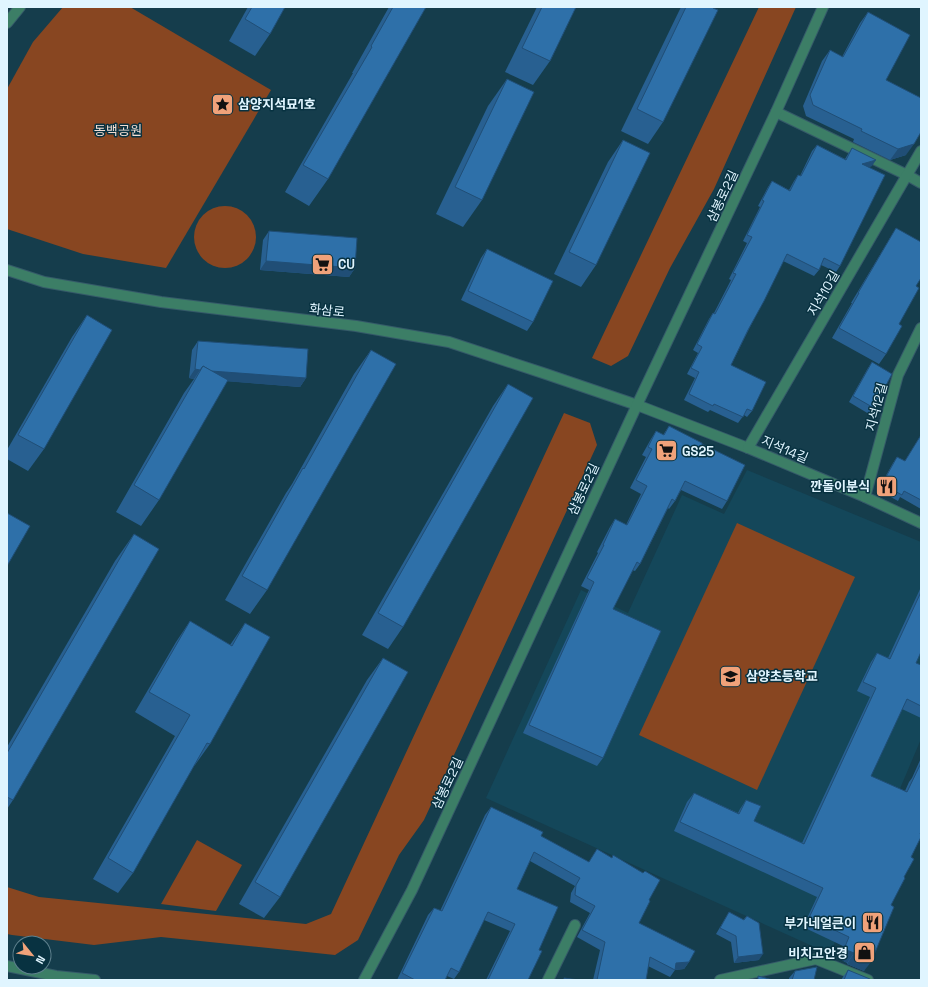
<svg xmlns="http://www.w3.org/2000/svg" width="928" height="987" viewBox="0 0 928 987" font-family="'Space Grotesk','Noto Sans KR',sans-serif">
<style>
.built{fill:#14475a}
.green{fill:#884621}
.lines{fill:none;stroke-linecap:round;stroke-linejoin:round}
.minor-casing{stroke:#355a69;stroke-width:12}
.minor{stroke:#3c7e66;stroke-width:10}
.wall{fill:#286091}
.shaded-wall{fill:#204e76}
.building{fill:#2e70a9;stroke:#204e76}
.labels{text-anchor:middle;stroke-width:3;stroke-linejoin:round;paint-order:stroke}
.poi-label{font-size:13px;font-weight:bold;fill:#e0f5ff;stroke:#083241;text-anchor:start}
.park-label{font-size:13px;fill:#f4ded3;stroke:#083241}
.street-label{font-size:13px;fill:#e0f5ff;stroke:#083241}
</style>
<rect width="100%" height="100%" fill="#153d4c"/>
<!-- built -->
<polygon class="built" points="747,470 921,542 921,739 830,954 486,798 581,590 628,613 682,495 724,514"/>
<!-- green -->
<g class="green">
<polygon points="63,7 130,7 271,90 166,268 83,254 7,229 7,89 33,42"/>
<polygon points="759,7 796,7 714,189 670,268 628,356 611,366 592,358"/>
<circle cx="225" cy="237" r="31"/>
<polygon points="564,413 590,423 597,445 424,820 399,855 358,940 335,955 161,937 94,945 12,935 7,934 7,887 39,897 306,924 331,914"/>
<polygon points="737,523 855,577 757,790 639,735"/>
<polygon points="197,840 242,865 216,911 161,904"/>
</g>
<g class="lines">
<defs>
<g id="minor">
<polyline points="7,23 20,7"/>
<polyline points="776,112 907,175 921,183"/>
<polyline points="7,270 44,282 161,302 356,326 449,342 546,374 637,405 748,448 865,497 921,523"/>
<polyline points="748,448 921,151"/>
<polyline points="865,497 898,375 921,328"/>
<polyline points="7,966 56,976 95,980"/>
<polyline points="364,980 412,890 637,405 776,112 823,7"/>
<polyline points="548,980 575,925"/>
<polyline points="720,980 816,959 868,980"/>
</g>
</defs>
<!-- minor casing -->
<use href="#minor" class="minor-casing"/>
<!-- minor -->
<use href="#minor" class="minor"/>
</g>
<!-- wall -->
<g class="wall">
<polygon points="248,7 285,7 270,34 255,56 229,41"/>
<polygon points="389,7 426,7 328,179 309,206 285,192 353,73 352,73"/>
<polygon points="537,7 576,7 550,61 533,85 505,72"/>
<polygon points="681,7 713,7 663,122 648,144 621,131"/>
<polygon points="868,12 906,155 890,160 853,142 854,139 806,116 803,106 822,61 830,50 842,57 860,23"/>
<polygon points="507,79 482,200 463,227 436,214 488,106"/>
<polygon points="623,140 596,265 581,287 554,274 608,162"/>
<polygon points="817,145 845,159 848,154 852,148 872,166 868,167 840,266 836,272 821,265 819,270 814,276 783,261 731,365 752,411 747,417 744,415 738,423 710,410 708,412 684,400 695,378 687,374 698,353 693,350 709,319 713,313 714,313 731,280 729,279 747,243 743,241 760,207 758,206 768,187 772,181 789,190 794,181 798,175 800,176 812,151"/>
<polygon points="896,228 916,286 886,354 879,364 832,338 852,303 851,303"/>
<polygon points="269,231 355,268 349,277 260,270 263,240"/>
<polygon points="487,249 533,322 527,331 461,300 481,258"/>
<polygon points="87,315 44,449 28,471 7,459 7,450 72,337"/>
<polygon points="198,341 306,378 300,387 227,381 159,500 141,526 116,512 184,393 194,379 189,378 192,350"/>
<polygon points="371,350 267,590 250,614 225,600 286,493 292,484 354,374"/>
<polygon points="872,362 874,408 869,414 849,402 868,368"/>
<polygon points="508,384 403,627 388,649 362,635 493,406"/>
<polygon points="669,426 702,444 727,501 722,509 681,490 675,501 669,509 668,508 640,564 635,571 632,570 613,609 603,758 597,766 523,733 589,590 581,586 598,553 597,552 610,527 615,519 626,525 641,494 630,488 646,457 642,455 651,439 656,431 663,435"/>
<polygon points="921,435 921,509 900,497 898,501 878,490 893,463 897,457 905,461"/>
<polygon points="134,534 13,800 7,809 7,747 115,561"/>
<polygon points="921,587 921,652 916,663 921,665 921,718 902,709 871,776 905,791 909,782 912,778 921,758 921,832 904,877 891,905 864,971 847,964 847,963 838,958 843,946 803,927 817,897 674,831 687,802 694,793 738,813 740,809 746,800 754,821 802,843 870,697 857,691 871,662 877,653 888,658"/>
<polygon points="190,621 230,645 245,623 210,744 195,765 195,764 133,873 118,893 93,879 175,736 135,712 176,642"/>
<polygon points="383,658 280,897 264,918 239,904 367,680"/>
<polygon points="491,807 541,836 589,862 597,849 649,900 639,923 689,962 684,969 675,970 670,977 648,966 646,980 593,980 600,950 577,937 590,913 570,902 571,893 575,886 530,861 517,889 539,950 528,980 486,980 510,931 484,920 459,972 454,979 447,976 445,980 397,980 428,915 434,908 440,911 485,815"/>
<polygon points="729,912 743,920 747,916 759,960 734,963 731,942 716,934"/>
<polygon points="848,970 870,980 841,980 843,977"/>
<polygon points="795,971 814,980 789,980 789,978"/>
</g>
<!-- shaded-wall -->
<g class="shaded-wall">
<polygon points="914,144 906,155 890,160 898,149"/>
<polygon points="876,160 872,166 858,170 862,164"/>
<polygon points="266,261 355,268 349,277 260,270"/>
<polygon points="195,369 200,370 194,379 189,378"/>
<polygon points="201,370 306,378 300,387 196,379"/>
<polygon points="844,949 854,953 847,963 838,958"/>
<polygon points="763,954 759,960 734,963 738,957"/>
<polygon points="853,955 871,962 864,971 847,964"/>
<polygon points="689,962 684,969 675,970 676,963"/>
</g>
<!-- building -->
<g class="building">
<polygon points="252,7 285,7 270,34 245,19"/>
<polygon points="393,7 426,7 328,179 303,165 372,47 371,46"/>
<polygon points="542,7 576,7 550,61 522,48"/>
<polygon points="686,7 713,7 713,8 718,10 663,122 637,109"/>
<polygon points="868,12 910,35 886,80 921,98 921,132 914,144 898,149 861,131 862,129 813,105 810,95 830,50 843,57"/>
<polygon points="507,79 534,92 482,200 455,187"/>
<polygon points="623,140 650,153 596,265 569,252"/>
<polygon points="817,145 846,160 852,148 876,160 862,164 885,175 840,266 824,258 819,270 787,254 764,301 748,330 731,365 766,382 752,411 747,409 743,417 714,404 713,406 689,394 699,372 691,368 702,347 697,344 713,313 715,314 736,274 733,273 752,237 747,235 764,201 762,200 772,181 790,191 798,175 801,176"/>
<polygon points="896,228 921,242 921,278 916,286 919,288 899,324 902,326 886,354 839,328 859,293 858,293"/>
<polygon points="269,231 357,238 355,268 266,261"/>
<polygon points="487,249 553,281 533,322 468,291"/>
<polygon points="87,315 112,330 44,449 18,435"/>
<polygon points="198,341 308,349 306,378 211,371 203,366 200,370 195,369"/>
<polygon points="371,350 396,364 267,590 242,576 303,468 304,469"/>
<polygon points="872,362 892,374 874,408 853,396"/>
<polygon points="203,366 228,380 159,500 134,485"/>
<polygon points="508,384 533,398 403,627 378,613"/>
<polygon points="669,426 702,443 702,444 745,465 727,501 685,481 675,501 672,499 640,564 637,562 613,609 661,631 603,758 529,725 594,582 587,578 604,545 603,545 615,519 627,525 647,486 636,480 652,449 648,447 656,431 664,435"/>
<polygon points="921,435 921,500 904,491 902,495 882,484 897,457 905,461"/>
<polygon points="7,513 30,526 7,566"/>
<polygon points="134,534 159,549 13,800 7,797 7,753"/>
<polygon points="921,592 921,652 916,663 921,665 921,706 907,699 871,776 907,792 921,763 921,832 920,834 921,834 921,837 911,857 914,859 904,877 905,878 891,905 894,907 871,962 853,955 854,953 844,949 849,937 809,918 823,888 680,822 694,793 739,814 746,800 761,806 754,821 804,844 876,688 863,682 877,653 890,659"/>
<polygon points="190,621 232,646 245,623 270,637 210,744 207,743 133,873 108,858 190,715 149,692"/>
<polygon points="383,658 408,672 280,897 255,882"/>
<polygon points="491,807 543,832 541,836 589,862 597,849 612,858 613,855 643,873 645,871 660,880 649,900 650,901 639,923 695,951 689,962 676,963 675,970 650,957 646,980 597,980 605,942 582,930 595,906 575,895 576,885 580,878 534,852 517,889 558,907 539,950 542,951 528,980 488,980 515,924 488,912 459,972 451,968 445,980 415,980 402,973 434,908 442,911"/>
<polygon points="729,912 744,920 747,916 759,923 763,954 738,957 736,936 720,928"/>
<polygon points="817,967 814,980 792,980 795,971"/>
<polygon points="848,970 870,979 870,980 844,980"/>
<polygon points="758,976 773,980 758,980"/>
<polygon points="564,978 579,980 564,980"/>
</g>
<!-- icons -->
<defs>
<symbol id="sight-square" viewBox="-11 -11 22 22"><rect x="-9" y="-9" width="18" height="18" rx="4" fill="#f0a27a" stroke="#083241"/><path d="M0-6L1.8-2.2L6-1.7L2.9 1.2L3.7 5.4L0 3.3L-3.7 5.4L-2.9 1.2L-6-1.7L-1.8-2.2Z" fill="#111"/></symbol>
<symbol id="supermarket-square" viewBox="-11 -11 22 22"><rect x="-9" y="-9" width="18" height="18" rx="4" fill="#f0a27a" stroke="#083241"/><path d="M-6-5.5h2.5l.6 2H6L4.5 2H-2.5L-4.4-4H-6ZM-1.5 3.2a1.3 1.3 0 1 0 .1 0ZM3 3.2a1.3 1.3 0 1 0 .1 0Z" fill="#111"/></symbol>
<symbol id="restaurant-square" viewBox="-11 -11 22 22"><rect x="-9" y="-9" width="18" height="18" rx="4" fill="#f0a27a" stroke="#083241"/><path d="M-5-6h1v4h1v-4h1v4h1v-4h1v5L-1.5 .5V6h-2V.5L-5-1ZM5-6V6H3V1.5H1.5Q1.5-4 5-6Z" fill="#111"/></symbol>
<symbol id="school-square" viewBox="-11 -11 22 22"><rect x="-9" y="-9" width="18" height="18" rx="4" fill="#f0a27a" stroke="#083241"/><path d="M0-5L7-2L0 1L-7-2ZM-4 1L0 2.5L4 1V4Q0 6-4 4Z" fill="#111"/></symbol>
<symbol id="shop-square" viewBox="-11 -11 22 22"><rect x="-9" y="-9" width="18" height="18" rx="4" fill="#f0a27a" stroke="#083241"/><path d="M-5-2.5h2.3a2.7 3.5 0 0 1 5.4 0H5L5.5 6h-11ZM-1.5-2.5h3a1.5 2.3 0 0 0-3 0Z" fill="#111"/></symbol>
</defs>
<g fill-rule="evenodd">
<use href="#sight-square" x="210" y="92" width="25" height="25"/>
<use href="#supermarket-square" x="310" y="252" width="25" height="25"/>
<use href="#supermarket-square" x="654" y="438" width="25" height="25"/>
<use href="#restaurant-square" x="874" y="474" width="25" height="25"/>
<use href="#school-square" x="718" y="664" width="25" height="25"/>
<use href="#restaurant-square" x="860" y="910" width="25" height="25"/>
<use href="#shop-square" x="852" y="940" width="25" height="25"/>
</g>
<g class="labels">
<!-- poi labels -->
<g class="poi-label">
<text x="238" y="109">삼양지석묘1호</text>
<text x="338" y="269">CU</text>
<text x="682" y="456">GS25</text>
<text x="870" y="491" text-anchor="end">깐돌이분식</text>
<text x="746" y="681">삼양초등학교</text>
<text x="856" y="928" text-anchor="end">부가네얼큰이</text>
<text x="848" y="958" text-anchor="end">비치고안경</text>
</g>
<!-- park labels -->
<g class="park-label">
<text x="118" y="135">동백공원</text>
</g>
<!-- street labels -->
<g class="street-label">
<text transform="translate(722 196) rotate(-65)" y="5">삼봉로2길</text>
<text transform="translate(823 293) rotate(-60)" y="5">지석10길</text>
<text transform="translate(327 310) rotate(6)" y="5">화삼로</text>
<text transform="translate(876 407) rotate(-75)" y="5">지석12길</text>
<text transform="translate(785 449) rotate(23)" y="5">지석14길</text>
<text transform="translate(583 489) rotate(-65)" y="5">삼봉로2길</text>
<text transform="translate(447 783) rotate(-65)" y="5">삼봉로2길</text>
</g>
</g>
<!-- border -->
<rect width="928" height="987" fill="none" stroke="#e0f5ff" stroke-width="16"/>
<!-- north arrow -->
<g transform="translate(32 955) rotate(120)"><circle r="19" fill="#083241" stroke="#5e808d"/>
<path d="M0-3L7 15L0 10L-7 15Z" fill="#f0a27a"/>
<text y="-6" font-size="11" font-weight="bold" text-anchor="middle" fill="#e0f5ff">N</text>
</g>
</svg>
